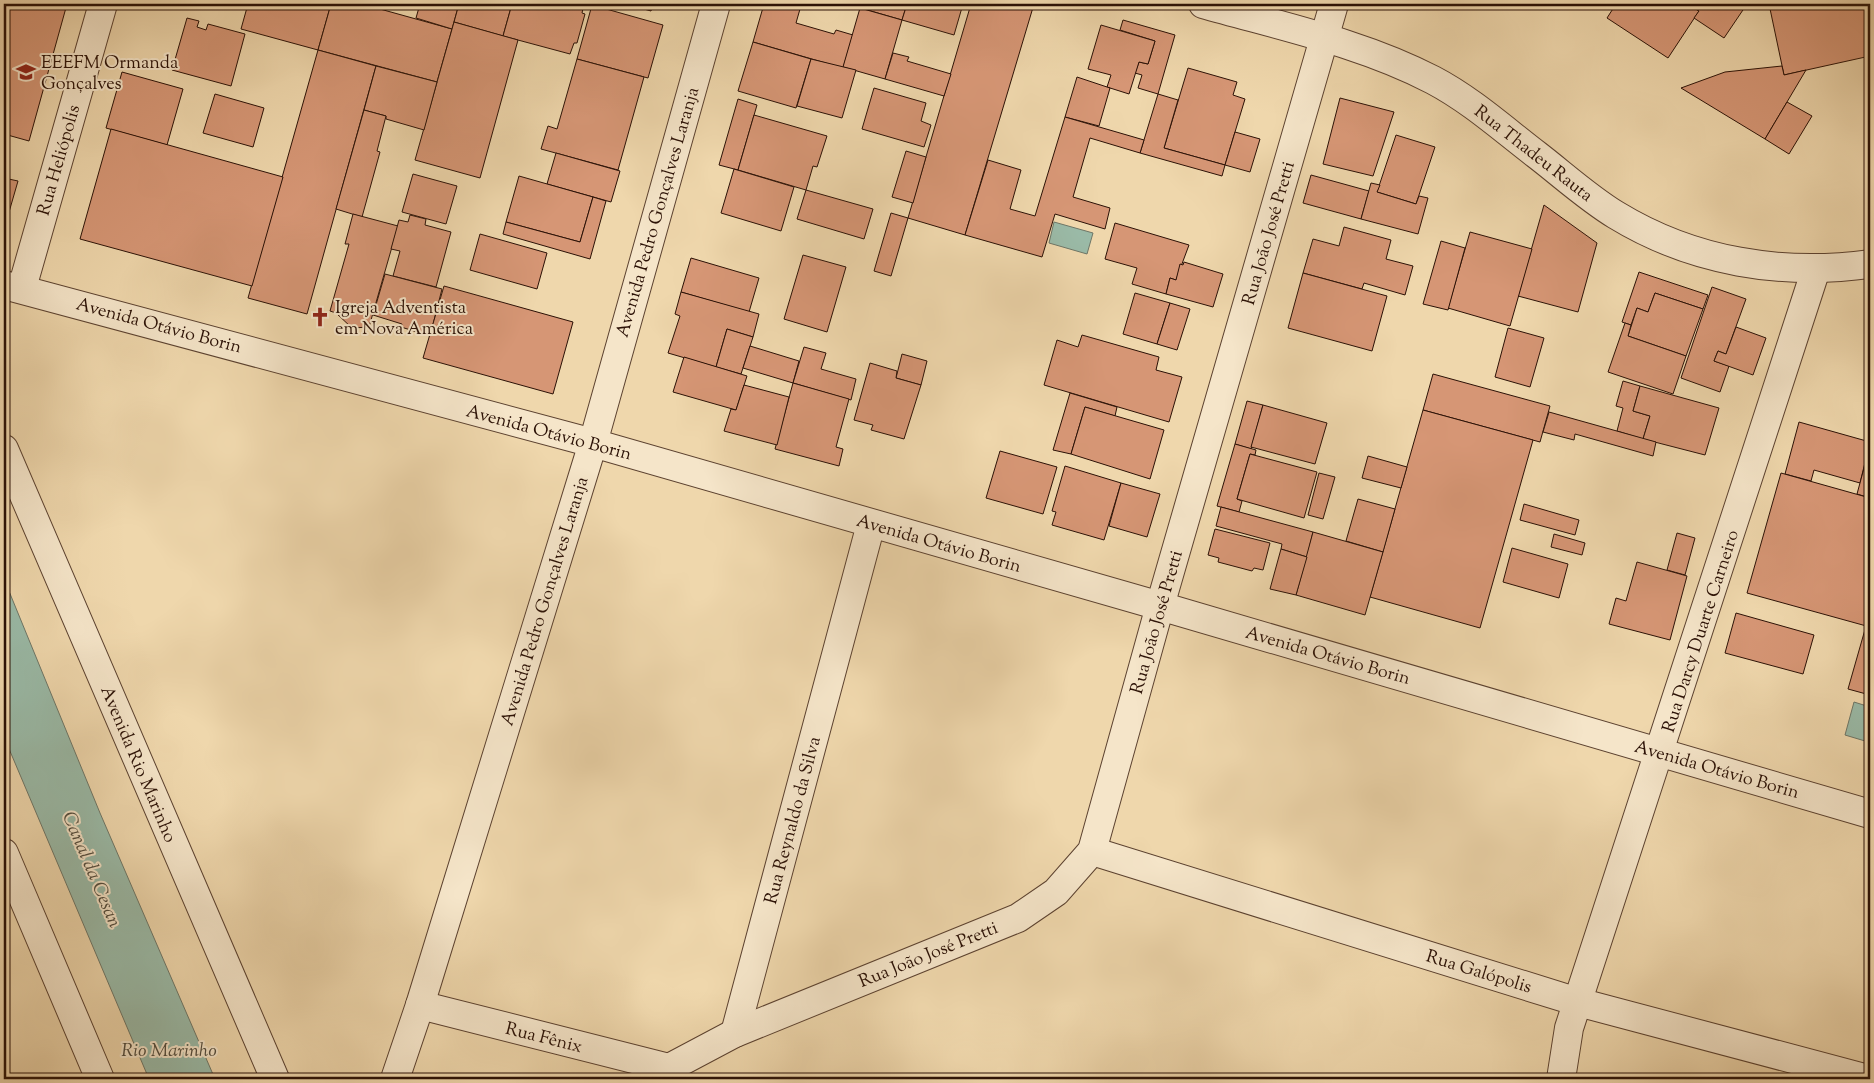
<svg xmlns="http://www.w3.org/2000/svg" width="1874" height="1083" viewBox="0 0 1874 1083" font-family="'Sorts Mill Goudy',serif">
<style>
.water{fill:#9abaa7;stroke:#6e7667}
.building{fill:#d69675;stroke:#2b1106}
.lines{fill:none;stroke-linecap:round;stroke-linejoin:round}
.minor-casing{stroke:#5c4230;stroke-width:30}
.tertiary-casing{stroke:#5c4230;stroke-width:30}
.minor{stroke:#f5e5c9;stroke-width:28}
.tertiary{stroke:#f5e5c9;stroke-width:28}
.labels{text-anchor:middle;stroke-width:4;stroke-linejoin:round;paint-order:stroke}
.poi-label{font-size:18px;fill:#2b1106;stroke:#f5e5c9;text-anchor:start}
.street-label{font-size:18px;fill:#2b1106;stroke:#f5e5c9}
.water-label{font-size:19px;font-style:italic;fill:#524c3e;stroke:#f5e5c9}
</style>
<rect width="100%" height="100%" fill="#efd7ac"/>
<filter id="stains"><feTurbulence type="fractalNoise" baseFrequency=".004" numOctaves="4"/><feColorMatrix values="0 0 0 0 .2 0 0 0 0 .09 0 0 0 0 .02 0 0 0 .5 -.17"/></filter>
<radialGradient id="worn" r=".72"><stop offset=".6" stop-color="#630" stop-opacity="0"/><stop offset="1" stop-color="#630" stop-opacity=".3"/></radialGradient>
<!-- water -->
<g class="water">
<polygon points="1054,222 1093,233 1087,254 1049,243"/>
<polygon points="4,579 100,813 215,1079 149,1079 4,737"/>
<polygon points="1854,702 1870,707 1870,722 1865,741 1845,735"/>
</g>
<!-- building -->
<g class="building">
<polygon points="4,4 67,4 29,141 4,134"/>
<polygon points="248,4 331,4 318,50 241,29"/>
<polygon points="331,4 362,4 452,29 437,82 318,50"/>
<polygon points="420,4 459,4 452,29 416,18"/>
<polygon points="459,4 512,4 503,36 454,22"/>
<polygon points="512,4 584,4 582,13 585,14 577,43 574,43 570,54 503,36"/>
<polygon points="626,4 653,4 651,11"/>
<polygon points="764,4 784,4 800,9 796,23 834,34 836,30 853,35 843,68 753,42"/>
<polygon points="857,4 907,4 902,20 857,7"/>
<polygon points="907,4 963,4 954,35 902,20"/>
<polygon points="971,4 1034,4 965,235 908,218"/>
<polygon points="1616,4 1687,4 1699,11 1668,58 1607,18"/>
<polygon points="1687,4 1747,4 1724,38 1694,18 1699,11"/>
<polygon points="1769,4 1870,4 1870,56 1784,75"/>
<polygon points="592,5 663,25 648,78 577,59"/>
<polygon points="860,8 902,20 885,79 843,67"/>
<polygon points="187,18 199,21 197,27 206,30 208,24 245,34 231,86 172,70"/>
<polygon points="1123,20 1175,35 1158,94 1138,88 1142,75 1135,73 1139,62 1148,64 1155,41 1120,30"/>
<polygon points="454,22 518,40 480,178 415,160"/>
<polygon points="1101,25 1155,41 1148,64 1139,62 1129,94 1107,87 1111,75 1088,69"/>
<polygon points="753,42 811,59 796,108 738,91"/>
<polygon points="318,50 376,66 307,314 248,298"/>
<polygon points="893,53 909,57 907,61 951,74 944,96 885,79"/>
<polygon points="577,59 644,77 618,170 541,149 548,126 557,129"/>
<polygon points="811,59 856,70 842,118 797,106"/>
<polygon points="376,66 437,82 424,130 386,119 386,116 364,110"/>
<polygon points="1782,66 1784,75 1806,70 1765,139 1681,88 1725,72"/>
<polygon points="1188,68 1237,82 1233,95 1245,99 1225,165 1164,148"/>
<polygon points="122,72 183,89 167,145 106,128"/>
<polygon points="1077,77 1110,88 1099,126 1065,117"/>
<polygon points="874,88 926,103 921,121 931,125 924,147 862,129"/>
<polygon points="215,94 264,108 253,147 203,133"/>
<polygon points="1158,94 1178,100 1164,148 1225,165 1222,176 1140,153"/>
<polygon points="1340,98 1394,112 1373,176 1323,164"/>
<polygon points="738,99 757,105 738,170 719,165"/>
<polygon points="1787,102 1812,116 1789,154 1765,139"/>
<polygon points="364,110 386,116 377,151 380,152 362,217 336,209"/>
<polygon points="754,115 827,136 817,167 813,166 806,190 738,170"/>
<polygon points="1065,117 1144,140 1140,153 1090,138 1073,197 1110,208 1105,229 1055,214 1042,257 965,235 988,160 1021,170 1010,209 1035,216"/>
<polygon points="111,129 283,177 252,286 80,239"/>
<polygon points="1235,132 1260,139 1250,172 1225,165"/>
<polygon points="1396,135 1435,147 1416,204 1377,192"/>
<polygon points="906,151 926,157 913,203 892,197"/>
<polygon points="556,153 620,171 611,202 547,184"/>
<polygon points="734,169 794,187 781,231 721,213"/>
<polygon points="413,174 457,186 446,224 402,212"/>
<polygon points="1311,175 1369,191 1361,219 1303,203"/>
<polygon points="519,176 593,197 580,242 506,222"/>
<polygon points="4,178 18,181 5,226 4,226"/>
<polygon points="1371,183 1380,185 1377,192 1416,204 1419,196 1428,198 1418,234 1361,219"/>
<polygon points="806,190 873,209 864,239 797,219"/>
<polygon points="593,197 606,201 590,259 503,234 506,222 580,242"/>
<polygon points="1544,205 1597,243 1578,312 1518,296"/>
<polygon points="891,213 908,218 891,276 874,271"/>
<polygon points="353,214 398,226 369,327 352,328 336,313 330,311 349,244 345,244"/>
<polygon points="410,215 426,219 425,225 451,232 436,287 393,276 400,251 391,249 399,220 408,222"/>
<polygon points="1115,223 1189,245 1176,280 1170,278 1166,294 1132,284 1137,268 1105,259"/>
<polygon points="1344,227 1391,240 1386,259 1413,266 1405,295 1364,283 1362,289 1303,273 1313,239 1339,246"/>
<polygon points="1470,232 1532,249 1510,326 1448,308"/>
<polygon points="480,234 547,253 537,289 470,270"/>
<polygon points="1441,241 1465,248 1448,310 1423,304"/>
<polygon points="803,255 846,267 827,332 784,319"/>
<polygon points="691,258 759,278 749,312 681,292"/>
<polygon points="1184,262 1223,274 1213,307 1166,294 1170,278 1176,280 1180,264 1183,265"/>
<polygon points="1639,272 1708,295 1703,309 1655,293 1648,312 1637,308 1631,325 1622,322"/>
<polygon points="1303,273 1387,296 1372,351 1288,328"/>
<polygon points="385,274 442,289 430,336 401,327 402,324 373,315"/>
<polygon points="444,286 573,322 553,394 423,358"/>
<polygon points="1712,287 1746,299 1726,354 1718,351 1714,361 1729,366 1720,392 1681,378"/>
<polygon points="681,292 759,314 753,337 727,329 716,367 668,353 680,316 675,314"/>
<polygon points="1135,293 1170,303 1157,344 1123,334"/>
<polygon points="1655,293 1703,309 1686,356 1628,336 1637,308 1648,312"/>
<polygon points="1170,303 1190,309 1177,350 1157,344"/>
<polygon points="1625,323 1631,325 1628,336 1686,356 1673,394 1608,372"/>
<polygon points="1736,327 1766,338 1753,375 1714,361 1718,351 1726,354"/>
<polygon points="1508,328 1544,338 1530,387 1495,377"/>
<polygon points="727,329 753,337 741,374 716,367"/>
<polygon points="1082,335 1159,357 1156,370 1182,377 1169,422 1044,385 1057,340 1078,347"/>
<polygon points="750,346 799,361 793,383 743,368"/>
<polygon points="804,347 826,353 821,369 856,379 851,400 793,383"/>
<polygon points="902,354 927,361 921,385 896,378"/>
<polygon points="684,357 747,376 736,410 673,392"/>
<polygon points="870,363 897,371 896,378 921,385 904,439 871,430 873,425 854,420"/>
<polygon points="1433,374 1550,406 1540,442 1423,410"/>
<polygon points="1623,381 1640,386 1633,411 1650,416 1643,439 1617,431 1623,408 1616,406"/>
<polygon points="793,383 849,399 836,447 843,449 839,466 775,449"/>
<polygon points="744,385 789,397 777,445 724,431 731,409 736,410"/>
<polygon points="1640,386 1719,408 1705,455 1643,439 1650,416 1633,411"/>
<polygon points="1070,393 1117,407 1115,416 1085,407 1071,454 1053,450"/>
<polygon points="1247,401 1263,405 1251,449 1235,444"/>
<polygon points="1263,405 1327,423 1315,464 1251,447"/>
<polygon points="1085,407 1164,430 1150,479 1071,454"/>
<polygon points="1423,410 1533,440 1480,628 1370,597"/>
<polygon points="1549,412 1656,442 1653,456 1575,434 1574,440 1543,432"/>
<polygon points="1799,422 1870,442 1860,483 1814,470 1811,481 1785,474"/>
<polygon points="1235,444 1256,450 1255,455 1250,454 1237,499 1242,501 1239,512 1217,506"/>
<polygon points="1870,446 1870,498 1857,494"/>
<polygon points="1000,451 1057,467 1043,514 986,498"/>
<polygon points="1250,454 1317,472 1304,518 1237,499"/>
<polygon points="1368,456 1407,467 1401,488 1362,478"/>
<polygon points="1065,466 1121,483 1104,540 1052,525 1056,512 1052,511"/>
<polygon points="1319,473 1335,477 1323,519 1308,515"/>
<polygon points="1781,473 1870,498 1870,627 1747,593"/>
<polygon points="1121,483 1160,494 1147,537 1109,526"/>
<polygon points="1358,499 1395,509 1383,552 1346,541"/>
<polygon points="1524,504 1579,520 1575,535 1520,520"/>
<polygon points="1221,507 1313,532 1307,557 1281,549 1282,544 1216,526"/>
<polygon points="1215,529 1270,543 1263,570 1254,568 1252,571 1218,562 1219,558 1208,555"/>
<polygon points="1313,532 1383,552 1365,615 1296,595"/>
<polygon points="1677,533 1695,538 1685,575 1667,570"/>
<polygon points="1554,534 1585,543 1582,555 1551,547"/>
<polygon points="1512,548 1568,564 1559,598 1503,582"/>
<polygon points="1281,549 1307,557 1296,595 1270,589"/>
<polygon points="1637,562 1687,576 1670,640 1609,624 1616,598 1626,601"/>
<polygon points="1736,613 1814,635 1803,674 1725,653"/>
<polygon points="1866,626 1870,627 1870,695 1848,689"/>
</g>
<g class="lines">
<defs>
<g id="minor">
<path d="M1203 4C1280 26 1362 43 1433 80 1471 100 1503 129 1537 155 1563 175 1588 198 1616 215 1693 262 1782 276 1870 264"/>
<polyline points="22,288 103,4"/>
<polyline points="4,449 275,1079"/>
<polyline points="1092,851 1578,1002 1868,1079"/>
<polyline points="4,853 100,1079"/>
<polyline points="420,1005 669,1068"/>
<polyline points="735,1033 871,524"/>
<polyline points="395,1079 420,1005 593,443"/>
<polyline points="666,1079 669,1068 735,1033 1018,918 1056,892 1092,851 1160,606 1334,4"/>
<polyline points="1561,1079 1569,1028 1816,269"/>
</g>
<g id="tertiary">
<polyline points="4,285 593,443 1160,606 1870,814"/>
<polyline points="593,443 716,4"/>
</g>
</defs>
<!-- minor casing -->
<use href="#minor" class="minor-casing"/>
<!-- tertiary casing -->
<use href="#tertiary" class="tertiary-casing"/>
<!-- minor -->
<use href="#minor" class="minor"/>
<!-- tertiary -->
<use href="#tertiary" class="tertiary"/>
</g>
<!-- icons -->
<defs>
<symbol id="school-bare" viewBox="-9 -9 18 18"><path d="M0-5L7-2L0 1L-7-2ZM-4 1L0 2.5L4 1V4Q0 6-4 4Z" fill="#8f2418" stroke="#f5e5c9" stroke-width="2.5" paint-order="stroke"/></symbol>
<symbol id="church-bare" viewBox="-9 -9 18 18"><path d="M-1.2-6h2.4v3.5h3.3v2.4h-3.3V6h-2.4V-.1h-3.3v-2.4h3.3Z" fill="#8f2418" stroke="#f5e5c9" stroke-width="2.5" paint-order="stroke"/></symbol>
</defs>
<g fill-rule="evenodd">
<use href="#school-bare" x="12" y="58" width="28" height="28"/>
<use href="#church-bare" x="306" y="303" width="28" height="28"/>
</g>
<g class="labels">
<!-- poi labels -->
<g class="poi-label">
<text x="41" y="68">EEEFM Ormanda<tspan x="41" dy="21">Gonçalves</tspan></text>
<text x="335" y="313">Igreja Adventista<tspan x="335" dy="21">em Nova América</tspan></text>
</g>
<!-- street labels -->
<g class="street-label">
<text transform="translate(1534 153) rotate(38)" y="6">Rua Thadeu Rauta</text>
<text transform="translate(58 160) rotate(-74)" y="6">Rua Heliópolis</text>
<text transform="translate(657 212) rotate(-74)" y="6">Avenida Pedro Gonçalves Laranja</text>
<text transform="translate(1268 233) rotate(-74)" y="6">Rua João José Pretti</text>
<text transform="translate(159 325) rotate(15)" y="6">Avenida Otávio Borin</text>
<text transform="translate(549 432) rotate(15)" y="6">Avenida Otávio Borin</text>
<text transform="translate(939 543) rotate(16)" y="6">Avenida Otávio Borin</text>
<text transform="translate(544 601) rotate(-73)" y="6">Avenida Pedro Gonçalves Laranja</text>
<text transform="translate(1156 622) rotate(-74)" y="6">Rua João José Pretti</text>
<text transform="translate(1700 631) rotate(-72)" y="6">Rua Darcy Duarte Carneiro</text>
<text transform="translate(1328 655) rotate(16)" y="6">Avenida Otávio Borin</text>
<text transform="translate(139 764) rotate(67)" y="6">Avenida Rio Marinho</text>
<text transform="translate(1717 769) rotate(16)" y="6">Avenida Otávio Borin</text>
<text transform="translate(792 820) rotate(-75)" y="6">Rua Reynaldo da Silva</text>
<text transform="translate(928 954) rotate(-22)" y="6">Rua João José Pretti</text>
<text transform="translate(1479 971) rotate(17)" y="6">Rua Galópolis</text>
<text transform="translate(544 1037) rotate(14)" y="6">Rua Fênix</text>
</g>
<!-- water labels -->
<g class="water-label">
<text transform="translate(93 869) rotate(67)" y="7">Canal da Cesan</text>
<text x="169" y="1056">Rio Marinho</text>
</g>
</g>
<!-- margin -->
<rect width="1874" height="1083" fill="none" stroke="#efd7ac" stroke-width="20"/>
<rect x="5" y="5" width="1864" height="1073" fill="none" stroke="#2b1106" stroke-width="2.5"/>
<rect x="10" y="10" width="1854" height="1063" fill="none" stroke="#2b1106"/>
<rect width="100%" height="100%" filter="url(#stains)"/>
<rect width="100%" height="100%" fill="url(#worn)"/>
</svg>
